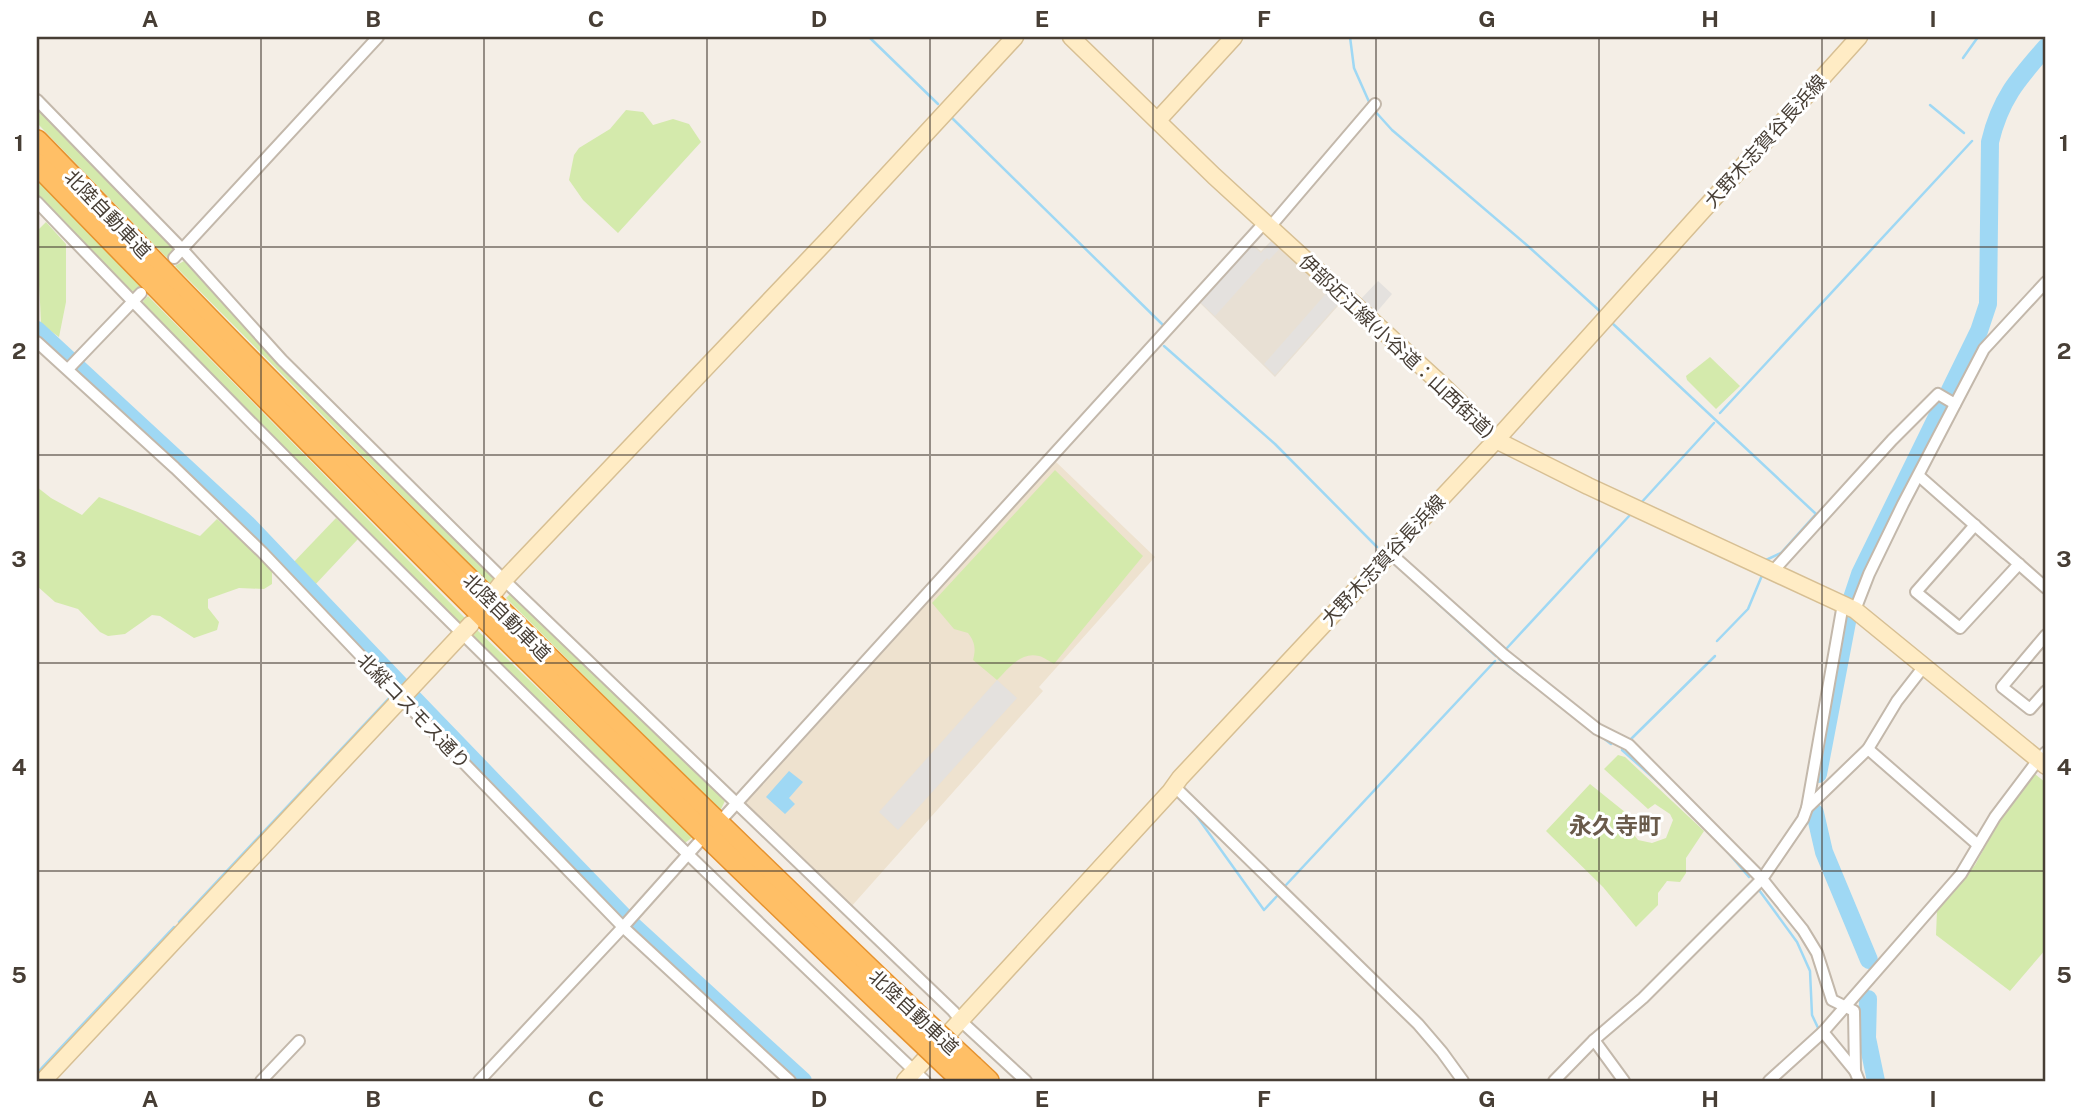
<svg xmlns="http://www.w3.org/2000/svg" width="2083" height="1118" viewBox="0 0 2083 1118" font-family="'Public Sans','Noto Sans JP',sans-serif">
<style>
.residential{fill:#e8e0d4}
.education{fill:#eee2cf}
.green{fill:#d4eaac}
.parking{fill:#e4e1de}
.water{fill:#9fd8f4}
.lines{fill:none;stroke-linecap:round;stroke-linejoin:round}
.stream{stroke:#9fd8f4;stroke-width:2.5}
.river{stroke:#9fd8f4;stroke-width:18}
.street-casing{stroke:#c3b8ab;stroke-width:14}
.secondary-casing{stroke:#d7bf93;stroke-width:19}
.highway-casing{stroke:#e6922e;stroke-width:24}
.street{stroke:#fff;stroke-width:10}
.secondary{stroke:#ffecc5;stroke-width:16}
.highway{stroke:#ffbf66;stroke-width:21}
.highway-bridge-casing{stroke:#e6922e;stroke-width:24;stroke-linecap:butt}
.highway-bridge{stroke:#ffbf66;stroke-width:21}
.grid{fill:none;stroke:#473e35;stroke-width:2;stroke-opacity:0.55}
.labels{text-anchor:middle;stroke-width:6;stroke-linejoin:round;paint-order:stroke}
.street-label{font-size:19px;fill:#473e35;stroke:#fff}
.quarter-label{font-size:23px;font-weight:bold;fill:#6a5b4b;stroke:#fff}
.neatline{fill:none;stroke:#473e35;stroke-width:2.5}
.grid-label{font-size:23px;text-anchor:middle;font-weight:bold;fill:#473e35}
</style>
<rect width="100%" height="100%" fill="#f4eee6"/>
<!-- residential -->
<polygon class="residential" points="1275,237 1345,298 1275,377 1199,302 1250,242 1261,251"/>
<!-- education -->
<polygon class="education" points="1055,461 1155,557 1039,687 1043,691 850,908 747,805 745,799"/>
<!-- green -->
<g class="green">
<polygon points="37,105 172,245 172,253 167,258 37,123"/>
<polygon points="626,110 643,112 653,125 673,119 689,124 701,142 618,233 583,200 569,180 574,155 579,148 610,129"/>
<polygon points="37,179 141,286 134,291 125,290 37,199"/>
<path d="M46 222 66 244V302L59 337 41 324C40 293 37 262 37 231Z"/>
<polygon points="184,261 189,262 497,573 494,589 175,266"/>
<polygon points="148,296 466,619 461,623 455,622 145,310 143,301"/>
<polygon points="1710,357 1740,386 1716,409 1687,380 1686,376"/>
<path d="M1055 470 1143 556 1054 664C1050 662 1044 657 1039 656 1021 651 1008 669 997 680L973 660C976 649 975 642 968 633L954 629 932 603Z"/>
<polygon points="37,487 51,498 82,515 99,497 200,536 217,519 272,568 272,584 264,589 239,588 208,599 208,608 219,622 217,630 194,638 160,616 152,615 125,634 108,636 100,632 78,609 55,602 37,586"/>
<polygon points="336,518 358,539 313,587 291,565"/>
<polygon points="512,592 726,799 720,811 506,598"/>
<polygon points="475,628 693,837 682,845 473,641"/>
<polygon points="1618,755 1625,757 1704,831 1686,858 1686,873 1680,882 1667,881 1658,893 1658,905 1636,927 1603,887 1546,831 1590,784 1636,821 1631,831 1638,840 1652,843 1666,838 1673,820 1670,814 1655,804 1648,809 1604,769"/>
<polygon points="2035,774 2046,783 2046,949 2010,991 1936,935 1937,910 1975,865 2003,814"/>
</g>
<!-- parking -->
<g class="parking">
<polygon points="1275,238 1283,245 1269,260 1267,258 1215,316 1200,302 1250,244 1261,253"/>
<polygon points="1378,281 1392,294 1375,314 1360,300"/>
<polygon points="1331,288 1343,298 1275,375 1264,364"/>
<polygon points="997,680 1017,698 898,830 879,812"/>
</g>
<!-- water -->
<polygon class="water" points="789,771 803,782 789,798 795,804 785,814 766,797"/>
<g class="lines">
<!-- stream -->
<g class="stream">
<polyline points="869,37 938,104"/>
<polyline points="1350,37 1354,68 1370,104"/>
<polyline points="1963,58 1978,37"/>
<polyline points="1930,105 1964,133"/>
<polyline points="1373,109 1392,130 1529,247 1603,314"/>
<polyline points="950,116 1163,325"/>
<polyline points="1612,323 1816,514 1781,553 1766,560 1766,563"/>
<polyline points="1164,346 1275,444 1377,547"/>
<polyline points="1720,413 1972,141"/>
<polyline points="1640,504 1714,423"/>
<polyline points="1421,588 1496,656"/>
<polyline points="1717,641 1748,609 1763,573"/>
<polyline points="1507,648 1630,515"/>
<polyline points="1499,659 1544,693"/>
<polyline points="1602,737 1611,744"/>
<polyline points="1628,742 1715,656"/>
<polyline points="1624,747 1622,750 1659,783"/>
<polyline points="1193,811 1264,910 1277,896"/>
<polyline points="1725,849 1749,877"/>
<polyline points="1286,885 1495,661"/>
<polyline points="1759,890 1797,942 1810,971 1812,1015 1819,1030"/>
<polyline points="179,922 392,695"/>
<polyline points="37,1073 174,927"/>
</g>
<!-- river -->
<g class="river">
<polyline points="37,330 247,524 404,689"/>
<polyline points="411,696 631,924 803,1081"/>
<path d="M1818 774 1851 601 1860 574 1979 331 1988 304 1990 142C2000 99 2018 79 2046 47"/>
<polyline points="1815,813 1824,852 1869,960"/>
<polyline points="1868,999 1867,1038 1876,1081"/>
</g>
<defs>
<g id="street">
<polyline points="37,100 182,249 282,360 504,580 953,1011 962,1022 1026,1081"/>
<path d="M37 202C325 503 623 795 925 1081"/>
<polyline points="1270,227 1375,104"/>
<polyline points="174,258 378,37"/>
<polyline points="37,342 175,468 262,552 399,696 623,927 790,1081"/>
<polyline points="70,367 141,293"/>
<polyline points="1919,476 2046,588"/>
<polyline points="1975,525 1916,592 1960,628 2019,564"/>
<polyline points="1390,553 1504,655 1597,729 1629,745 1762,879 1803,930 1817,953 1832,1000 1854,1011 1855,1071 1859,1081"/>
<polyline points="1773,571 1892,440 1938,394 1955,404"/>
<polyline points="1855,610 1869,574 1903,504 1984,349 2046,282"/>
<polyline points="2046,635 2002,687 2030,709 2046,691"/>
<polyline points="1868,749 1978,845"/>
<polyline points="1174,786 1418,1024 1442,1052 1463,1081"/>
<polyline points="1807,808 1843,604"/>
<polyline points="724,817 1265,222"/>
<polyline points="1823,1032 1855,1071"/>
<polyline points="261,1081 299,1041"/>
<polyline points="479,1081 623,927 699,842"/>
<polyline points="1554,1081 1594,1040"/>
<polyline points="1624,1081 1594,1040 1643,998 1762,879 1803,819 1807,808 1868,749 1897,701 1925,665"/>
<polyline points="1769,1081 1823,1032 1961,874 1995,817 2038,760 2046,752"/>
</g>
<g id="secondary">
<polyline points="1071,37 1214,176 1441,384 1481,423 1496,440 1588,486 1855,610 2046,766"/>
<polyline points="1158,120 1234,37"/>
<polyline points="493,594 504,580 832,235 1015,37"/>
<polyline points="43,1081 471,624"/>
<polyline points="905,1081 1170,792 1180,778 1496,440 1859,37"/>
</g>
<g id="highway">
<path d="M37 141C115 221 191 302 270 381 481 594 696 803 913 1011"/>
<path d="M37 164C320 455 606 743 901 1022"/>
<polyline points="973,1067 988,1081"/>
</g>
</defs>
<!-- street casing -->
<use href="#street" class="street-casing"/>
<!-- secondary casing -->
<use href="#secondary" class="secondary-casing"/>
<!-- highway casing -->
<use href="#highway" class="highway-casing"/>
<!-- street -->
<use href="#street" class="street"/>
<!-- secondary -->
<use href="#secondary" class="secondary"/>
<!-- highway -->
<use href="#highway" class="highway"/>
<defs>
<g id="highway-bridge">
<polyline points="913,1011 973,1067"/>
<polyline points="901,1022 961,1079"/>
</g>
</defs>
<!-- highway-bridge casing -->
<use href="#highway-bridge" class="highway-bridge-casing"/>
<!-- highway-bridge -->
<use href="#highway-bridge" class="highway-bridge"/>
</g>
<!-- grid -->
<path class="grid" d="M261 37V1081M484 37V1081M707 37V1081M930 37V1081M1153 37V1081M1376 37V1081M1599 37V1081M1822 37V1081M37 247H2046M37 455H2046M37 663H2046M37 871H2046"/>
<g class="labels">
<!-- street labels -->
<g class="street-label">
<text transform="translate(1765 141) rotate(-48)" y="7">大野木志賀谷長浜線</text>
<text transform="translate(108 214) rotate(46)" y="7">北陸自動車道</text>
<text transform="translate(1397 346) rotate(43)" y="7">伊部近江線(小谷道：山西街道)</text>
<text transform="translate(1383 560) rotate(-47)" y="7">大野木志賀谷長浜線</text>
<text transform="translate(507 617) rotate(45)" y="7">北陸自動車道</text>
<text transform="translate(414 711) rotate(46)" y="7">北縦コスモス通り</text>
<text transform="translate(914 1012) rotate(43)" y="7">北陸自動車道</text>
</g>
<!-- quarter labels -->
<g class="quarter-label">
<text x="1615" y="834">永久寺町</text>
</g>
</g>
<!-- border -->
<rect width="2083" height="1118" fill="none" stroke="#ffffff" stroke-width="77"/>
<rect x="38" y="38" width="2006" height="1042" class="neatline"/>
<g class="grid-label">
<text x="150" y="27">A</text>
<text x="373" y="27">B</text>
<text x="596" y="27">C</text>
<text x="819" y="27">D</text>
<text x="1042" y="27">E</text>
<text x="1264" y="27">F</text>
<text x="1487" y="27">G</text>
<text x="1710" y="27">H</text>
<text x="1933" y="27">I</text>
<text x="19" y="151">1</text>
<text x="2064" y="151">1</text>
<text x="19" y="359">2</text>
<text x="2064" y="359">2</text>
<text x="19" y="567">3</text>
<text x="2064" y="567">3</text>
<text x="19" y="775">4</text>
<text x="2064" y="775">4</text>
<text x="19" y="983">5</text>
<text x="2064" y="983">5</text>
<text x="150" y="1107">A</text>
<text x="373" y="1107">B</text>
<text x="596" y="1107">C</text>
<text x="819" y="1107">D</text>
<text x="1042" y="1107">E</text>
<text x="1264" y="1107">F</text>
<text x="1487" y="1107">G</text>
<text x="1710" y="1107">H</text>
<text x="1933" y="1107">I</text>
</g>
</svg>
